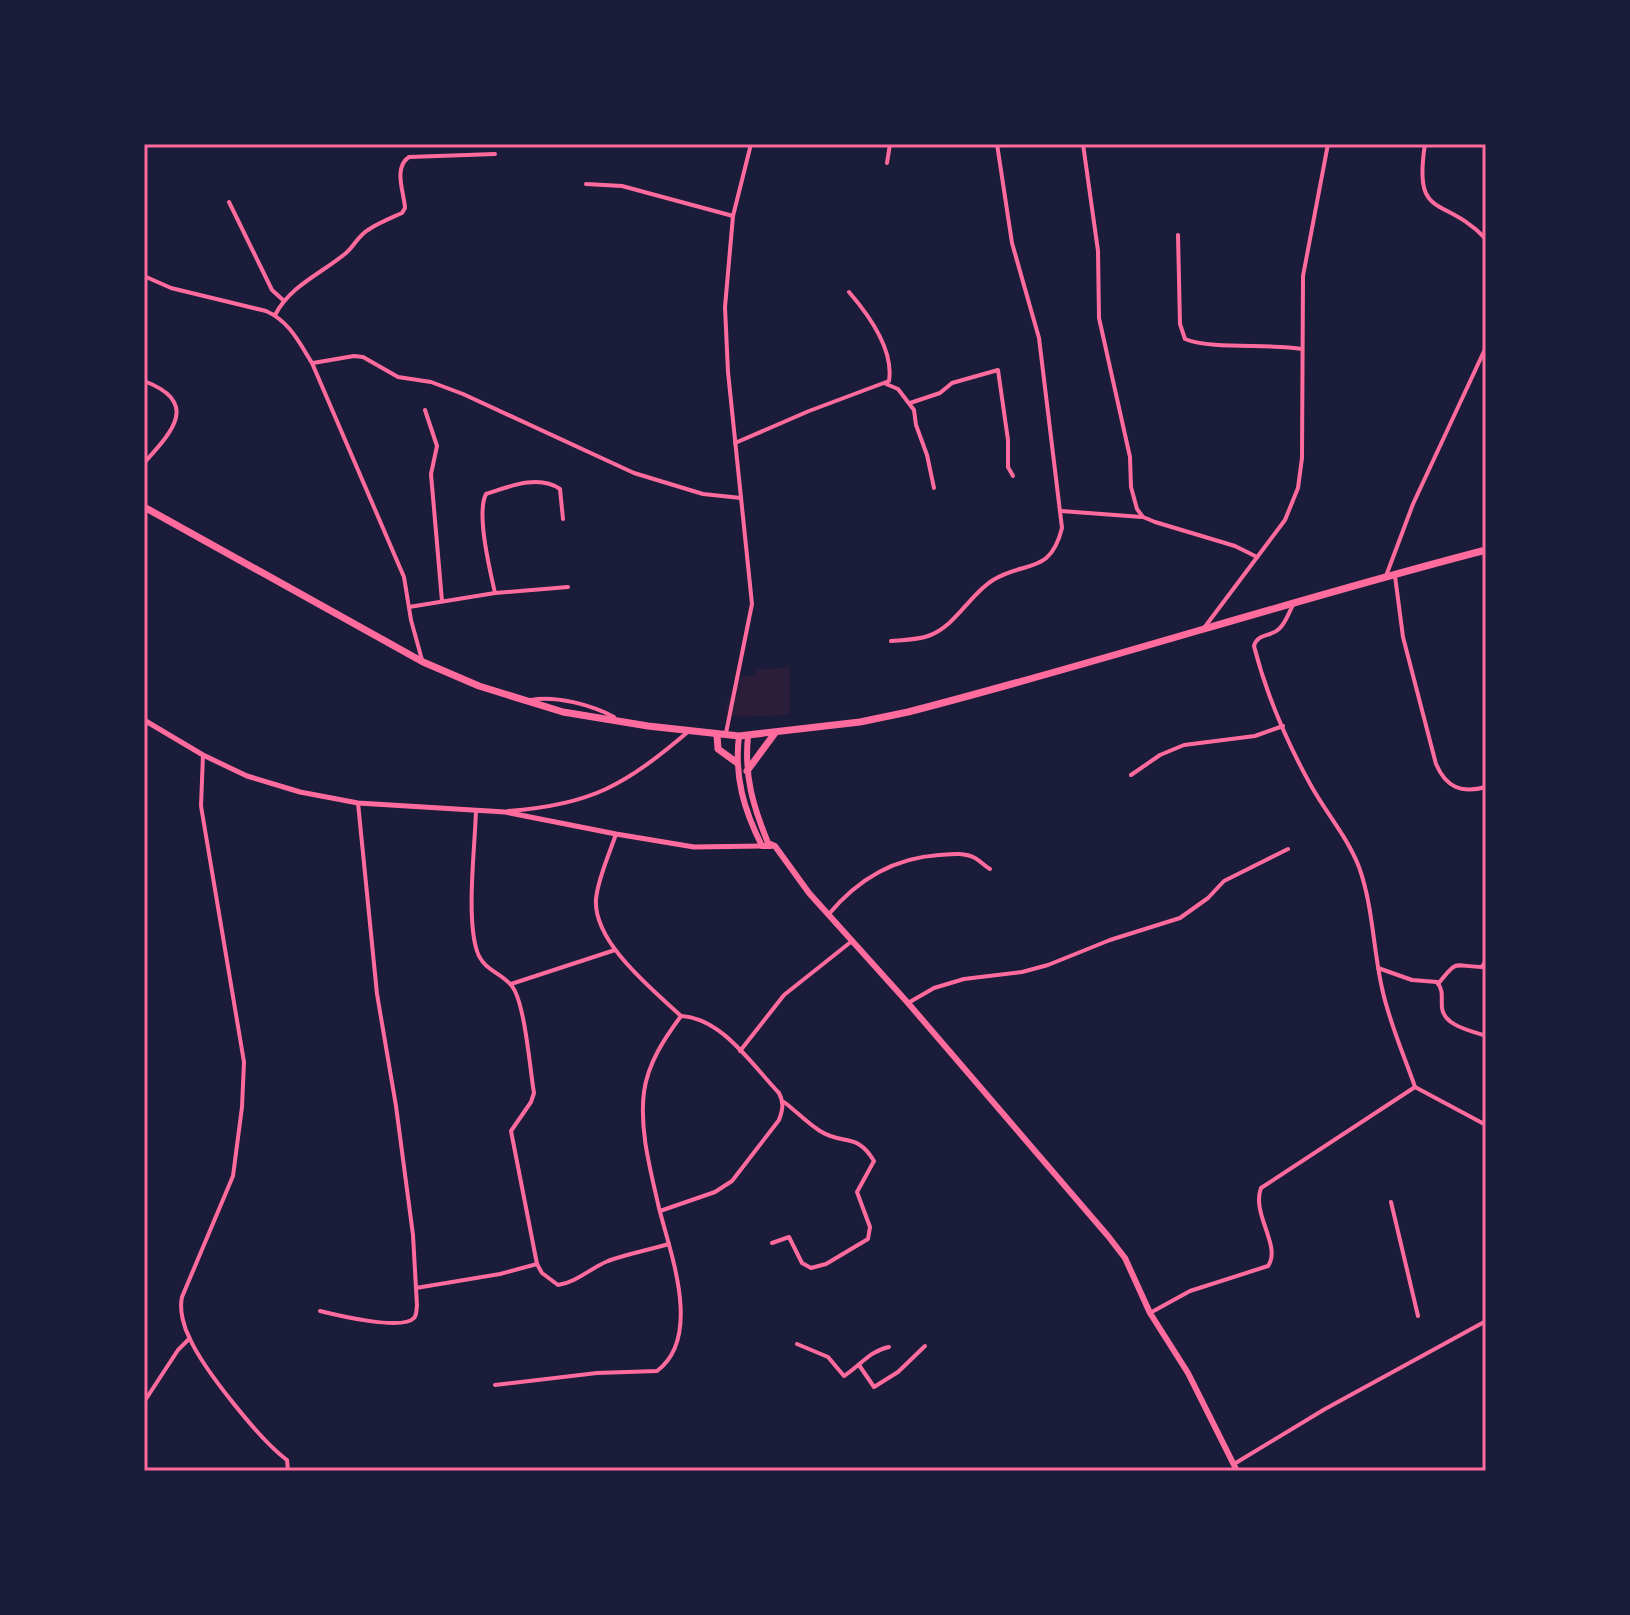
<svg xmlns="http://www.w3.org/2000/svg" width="1630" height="1615" viewBox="0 0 1630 1615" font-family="Inter,sans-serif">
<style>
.green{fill:#2a1e3b}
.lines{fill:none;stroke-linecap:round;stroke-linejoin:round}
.minor{stroke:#ff6b9d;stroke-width:4}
.tertiary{stroke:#ff6b9d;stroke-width:5}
.secondary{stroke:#ff6b9d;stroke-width:6}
.trunk{stroke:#ff6b9d;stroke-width:7}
.neatline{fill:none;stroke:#ff6b9d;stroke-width:3}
</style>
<rect width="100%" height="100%" fill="#1b1b3a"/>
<!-- green -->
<polygon class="green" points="790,667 790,715 740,717 728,714 726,707 736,677 755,675 756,670"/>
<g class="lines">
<!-- minor -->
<g class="minor">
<polyline points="1083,144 1098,251 1099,318 1130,457 1131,487 1137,509 1143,517 1155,522 1235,546 1257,557"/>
<path d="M1425 144C1413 222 1443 194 1486 239"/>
<polyline points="887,163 890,144"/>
<polyline points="586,184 622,186 733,216"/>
<polyline points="229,202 272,290 283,300"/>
<path d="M1178 235 1180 324 1185 339C1212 350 1270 343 1302 349"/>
<path d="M144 276 171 288 266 311C289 321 299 342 312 363L404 577 411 620 422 660"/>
<path d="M275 315C291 285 321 274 346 253 354 246 359 235 368 230 378 223 391 218 402 213L405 208C404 192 393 168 409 157L495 154"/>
<polyline points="313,363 354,356 363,357 398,377 431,382 463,394 634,473 703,494 741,498"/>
<path d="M144 381C200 402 173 431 144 463"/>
<polyline points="886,384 898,389 914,410 916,425 927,455 934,488"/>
<polyline points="910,403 940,393 952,383 998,370 1008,440 1008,467 1013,476"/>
<polyline points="425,410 437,446 431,474 442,601"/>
<path d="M735 443 809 411 889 381C894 350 868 314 849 292"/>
<polyline points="1061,511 1142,517"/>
<polyline points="1386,576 1413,504 1486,347"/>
<path d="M1395 576 1403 637 1436 764C1446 787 1461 794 1486 787"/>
<polyline points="495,593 568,587"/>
<path d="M1293 605C1289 612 1286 622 1280 628 1271 638 1258 632 1254 646 1266 693 1286 740 1309 782 1325 812 1347 836 1359 867 1373 906 1373 948 1382 988 1389 1022 1404 1055 1415 1087L1486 1125"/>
<path d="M409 607 495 593C490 571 476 513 486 494 508 487 538 474 560 489L563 519"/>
<polyline points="1204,628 1285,520 1298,488 1302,458 1303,276 1328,144"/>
<path d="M891 641C903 640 917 640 928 636 956 626 969 595 993 580 1025 560 1050 576 1062 528L1039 338 1012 243 997 144"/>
<path d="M531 700C555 695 592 705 614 717"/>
<polyline points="726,733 752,604 728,372 725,307 733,216 751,144"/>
<path d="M203 755 201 806 244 1062 242 1107 233 1176 182 1297C179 1310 184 1328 190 1339 204 1370 260 1440 287 1460L288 1471"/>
<polyline points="1131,775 1160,755 1184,745 1255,736 1283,726"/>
<path d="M476 810C475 848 466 917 477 951 483 970 500 972 511 985 525 1000 530 1071 534 1093L531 1102 511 1131 537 1264 542 1273 558 1285C577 1282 589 1269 608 1261 627 1254 649 1250 669 1244"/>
<path d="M508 811C592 805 625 785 689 731"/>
<path d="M828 915C857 880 893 858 939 855 951 854 964 852 975 858 980 861 985 866 990 869"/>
<path d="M1378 968 1412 980 1437 982C1444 991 1441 997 1442 1008 1444 1026 1472 1031 1486 1036"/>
<polyline points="511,984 615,950"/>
<path d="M1438 984C1458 959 1452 966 1482 967L1486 960"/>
<polyline points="908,1003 934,988 964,979 1022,972 1048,965 1110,940 1180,918 1208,898 1224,881 1288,849"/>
<polyline points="740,1051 784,995 852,941"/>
<polyline points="1391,1202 1418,1316"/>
<path d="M660 1211 715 1192 732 1181 779 1120C783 1109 784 1103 779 1093 752 1065 722 1018 681 1016"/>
<path d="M772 1243 789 1237 802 1263 811 1268 826 1264 868 1239 870 1227 857 1192 874 1161C857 1132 844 1146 820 1131 807 1123 796 1111 784 1102"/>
<polyline points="416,1288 500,1274 537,1264"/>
<path d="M320 1311C336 1315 402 1331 414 1318 417 1315 416 1310 417 1306L413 1235 396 1106 377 994 358 803"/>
<path d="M1150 1313 1190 1291 1268 1266C1282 1246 1251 1214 1261 1188L1415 1087"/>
<path d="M797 1344 828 1357 844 1376C860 1366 869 1351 889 1347"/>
<polyline points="859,1365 874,1387 898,1372 925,1346"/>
<path d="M495 1385 597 1373 657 1371C703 1337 670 1252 659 1208 651 1172 639 1130 644 1092 648 1063 664 1039 681 1016 652 989 593 942 596 899 598 878 609 855 616 834"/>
<polyline points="144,1402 178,1350 189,1339"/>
<polyline points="1234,1464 1325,1409 1486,1321"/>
</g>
<!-- tertiary -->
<polyline class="tertiary" points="144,720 203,755 247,776 300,792 358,803 505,812 616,834 694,847 762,846"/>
<!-- secondary -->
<g class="secondary">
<path d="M739 736C734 777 744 810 762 846H771"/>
<path d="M748 736C744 776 753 806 768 843L775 846 809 893 908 1003 1108 1236 1125 1258 1150 1313 1188 1373 1237 1471"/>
</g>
<!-- trunk -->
<g class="trunk">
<path d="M144 507 423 662 479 686 563 712 648 726 739 736 860 722 908 712C1102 662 1292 600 1486 550"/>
<polyline points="717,735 718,749 736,762"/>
<polyline points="747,771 775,733"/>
</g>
</g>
<!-- border -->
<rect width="1630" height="1615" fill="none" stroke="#1b1b3a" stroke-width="292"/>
<rect x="146" y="146" width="1338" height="1323" class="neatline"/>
</svg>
